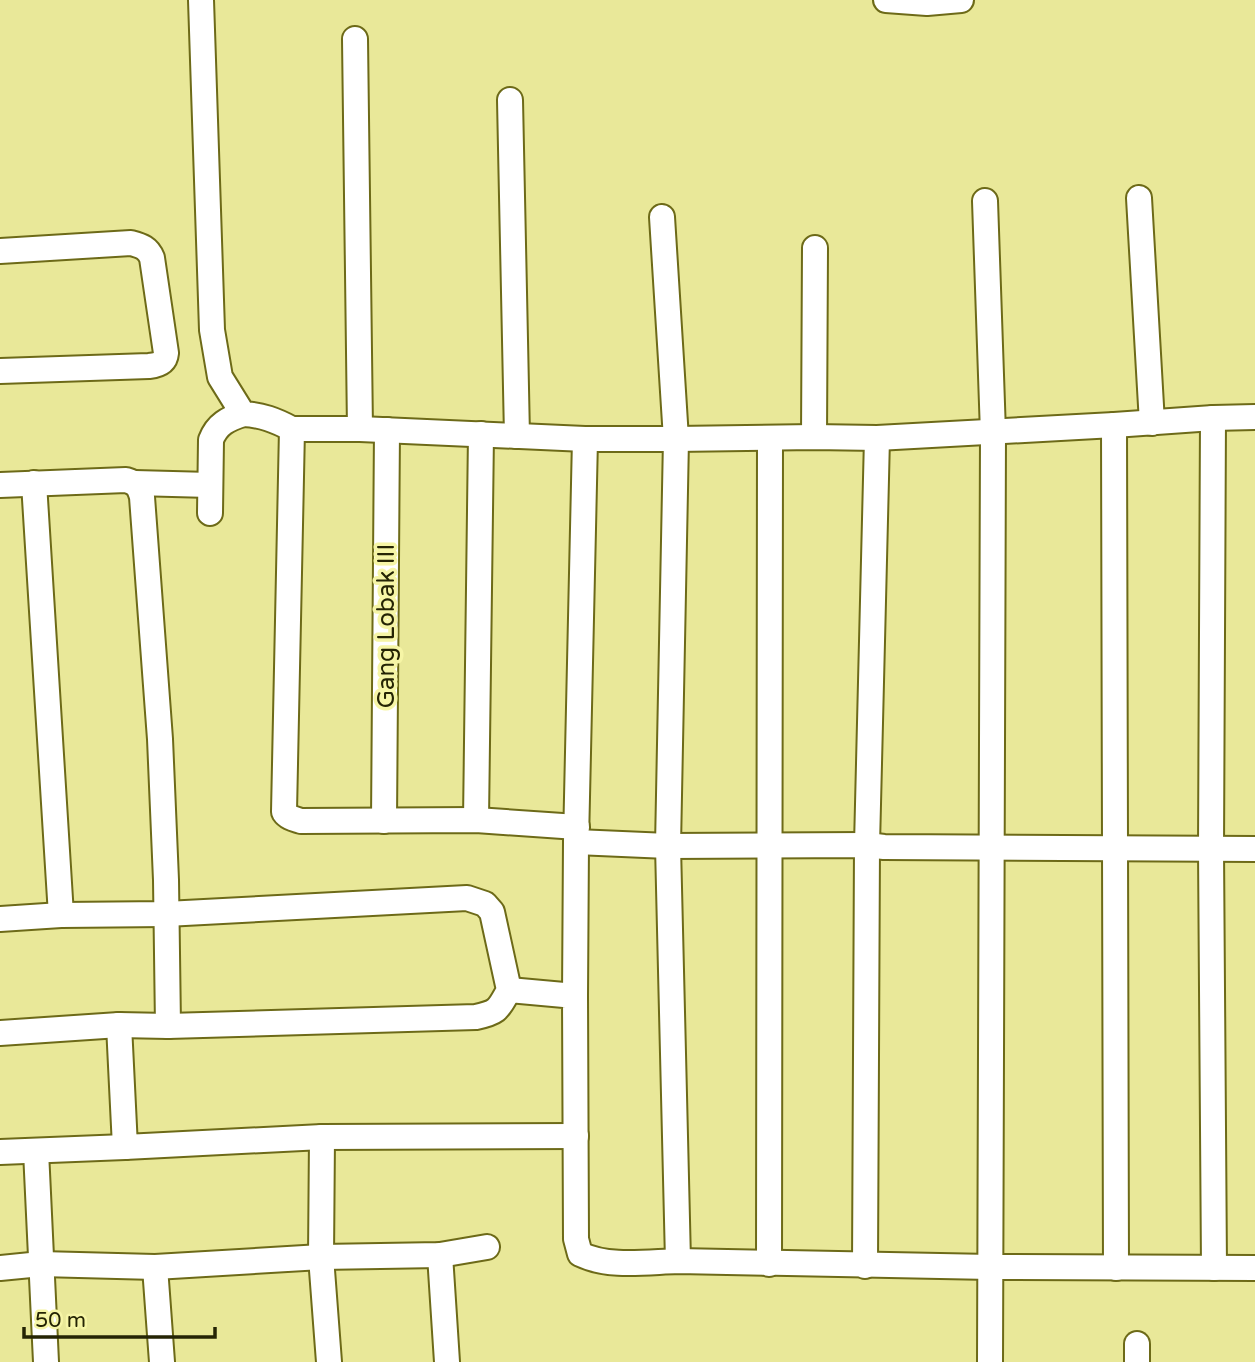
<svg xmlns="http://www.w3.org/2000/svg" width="1255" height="1362" viewBox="0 0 1255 1362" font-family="'Varela Round',sans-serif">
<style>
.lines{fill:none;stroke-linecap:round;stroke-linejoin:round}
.minor-casing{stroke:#6d6a18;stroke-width:28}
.minor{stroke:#fff;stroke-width:24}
.labels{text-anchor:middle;stroke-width:7;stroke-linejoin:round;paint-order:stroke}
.street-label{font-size:24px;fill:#252404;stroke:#f6f5a6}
</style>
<rect width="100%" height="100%" fill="#e9e899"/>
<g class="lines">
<defs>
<g id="minor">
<path d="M201 0 212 330 220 377 243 414C262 415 275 420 292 429"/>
<polyline points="886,0 927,3 961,0"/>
<polyline points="355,39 360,429"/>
<polyline points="510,100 517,436"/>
<polyline points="1139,198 1152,423"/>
<polyline points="985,201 993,433 990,1362"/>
<polyline points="662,217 676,439 814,437 877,438 1114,425 1213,418 1255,417"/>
<path d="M0 251 131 243C142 246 148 248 152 258L166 353C165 363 158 365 149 366L0 371"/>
<polyline points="1213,418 1211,849 1214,1268"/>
<polyline points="1114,425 1116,1268"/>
<polyline points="814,437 815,248"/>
<polyline points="34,483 61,915"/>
<polyline points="135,483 210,485"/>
<path d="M0 485 126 480C136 483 139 486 142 497L160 739 166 880 168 1026"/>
<path d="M210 513 211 440C217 424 228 419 243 414"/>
<polyline points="476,820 481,434"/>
<polyline points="384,821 387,430"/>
<path d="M577 827 476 820 301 821C295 819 288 818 284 812L292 429H360L585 439H676L668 846 678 1261"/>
<polyline points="576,842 668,846 867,845 884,847 1255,849"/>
<path d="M0 919 61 915 166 914 467 898 485 904 492 912 509 990C498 1009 499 1012 476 1017L168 1026 119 1025 0 1033"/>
<path d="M509 990 575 996 576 1239 580 1254C609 1268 646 1262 678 1261L991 1267 1255 1268"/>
<polyline points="575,996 576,842 585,439"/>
<polyline points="119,1025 125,1147 322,1137 576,1136"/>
<polyline points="322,1137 321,1257 329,1362"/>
<polyline points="36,1151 46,1362"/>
<polyline points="0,1152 125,1147"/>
<polyline points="440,1255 447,1362"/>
<polyline points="769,1264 770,438"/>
<polyline points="865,1266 867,845 877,438"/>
<polyline points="155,1267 162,1362"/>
<polyline points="0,1268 41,1264 155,1267 321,1257 440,1255 487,1247"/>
<polyline points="1137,1344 1137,1362"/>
</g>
</defs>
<!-- minor casing -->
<use href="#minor" class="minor-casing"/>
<!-- minor -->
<use href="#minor" class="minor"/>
</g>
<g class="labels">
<!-- street labels -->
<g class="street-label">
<text transform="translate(386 626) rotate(-90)" y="8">Gang Lobak III</text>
</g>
</g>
<!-- scale -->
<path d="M24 1327v10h191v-10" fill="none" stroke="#252404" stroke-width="3.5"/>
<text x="35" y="1327" font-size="21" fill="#252404" stroke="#f6f5a6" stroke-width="5" paint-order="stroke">50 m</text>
</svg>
